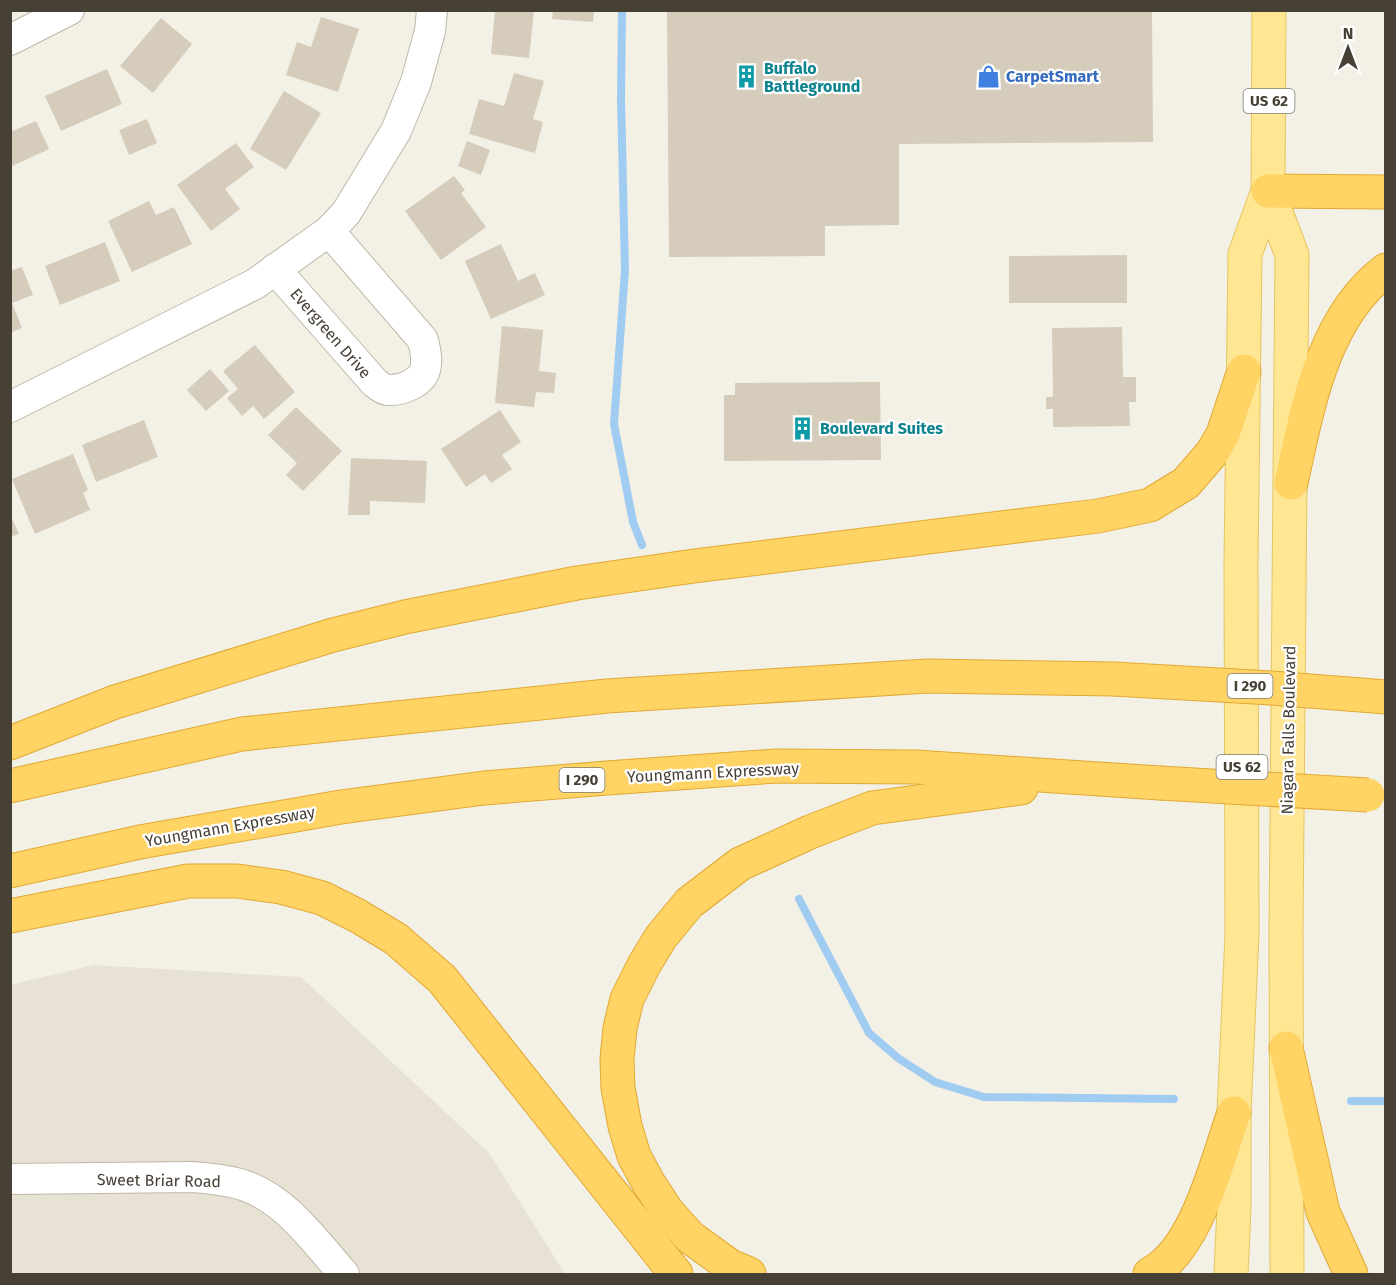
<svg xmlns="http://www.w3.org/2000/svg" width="1396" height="1285" viewBox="0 0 1396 1285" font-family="'Fira Sans',sans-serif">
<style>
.residential{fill:#e7e2d4}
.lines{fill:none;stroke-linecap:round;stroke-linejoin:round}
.stream{stroke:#a0ccf1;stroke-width:8}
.building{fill:#d5ccbb}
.street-casing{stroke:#bfb8a8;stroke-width:32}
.primary-casing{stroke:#e6c561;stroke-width:35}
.highway-casing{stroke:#e0a933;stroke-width:35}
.street{stroke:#fff;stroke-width:30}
.primary{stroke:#ffe693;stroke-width:33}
.highway{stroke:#ffd465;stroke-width:33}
.highway-bridge-casing{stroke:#e0a933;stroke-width:35;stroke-linecap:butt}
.highway-bridge{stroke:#ffd465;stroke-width:33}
.labels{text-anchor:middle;stroke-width:4.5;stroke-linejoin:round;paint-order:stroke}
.shield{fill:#fff;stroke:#7e7972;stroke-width:1.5}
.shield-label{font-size:15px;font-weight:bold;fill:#464035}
.culture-label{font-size:16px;font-weight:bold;fill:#0d838f;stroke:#fff;text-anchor:start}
.shop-label{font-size:16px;font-weight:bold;fill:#366cbe;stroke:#fff;text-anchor:start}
.street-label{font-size:16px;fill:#464035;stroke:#fff}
</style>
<rect width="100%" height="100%" fill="#f3f0e6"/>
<!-- residential -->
<polygon class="residential" points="94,965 301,977 489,1153 565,1274 11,1274 10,985"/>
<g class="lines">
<!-- stream -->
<g class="stream">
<polyline points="622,10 621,99 625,270 614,424 633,522 642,545"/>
<polyline points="799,899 869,1033 898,1058 935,1082 984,1097 1174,1099"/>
<polyline points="1351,1101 1386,1101"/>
</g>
</g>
<!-- building -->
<g class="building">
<polygon points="495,10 534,10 529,58 491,54"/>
<polygon points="553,10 594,10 593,22 552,19"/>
<polygon points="667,10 1152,10 1153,142 899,144 899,225 825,226 825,256 669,257"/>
<polygon points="321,17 359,29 338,92 286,75 297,42 311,47"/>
<polygon points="161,18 192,44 153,93 120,66"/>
<polygon points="107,69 122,104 61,131 45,96"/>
<polygon points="514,73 544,81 533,119 543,122 535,153 469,134 479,99 504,106"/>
<polygon points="284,91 321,113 286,170 250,149"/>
<polygon points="147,119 157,143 129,155 119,130"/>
<polygon points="36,121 49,149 10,167 10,127 13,131"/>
<polygon points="467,141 490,150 481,175 458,166"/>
<polygon points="236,143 254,167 225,189 240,209 211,231 177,185"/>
<polygon points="454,176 465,190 461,193 486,227 441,260 405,211"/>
<polygon points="149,201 156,215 174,207 192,244 132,272 108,221"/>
<polygon points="105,242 120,281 60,305 45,266"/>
<polygon points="501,244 518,281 535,273 545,295 491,319 465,261"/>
<polygon points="1127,255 1127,303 1009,303 1009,256"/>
<polygon points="22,267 33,295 12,303 22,328 10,333 10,271"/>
<polygon points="502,326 543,330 539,371 556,373 554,393 536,392 534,407 495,403"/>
<polygon points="1122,327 1123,377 1136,377 1136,402 1129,402 1130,426 1053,427 1053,409 1046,409 1046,397 1053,397 1052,328"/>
<polygon points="255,345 295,392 264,419 253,406 242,416 227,398 238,389 223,371"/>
<polygon points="210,369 229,391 206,411 187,390"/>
<polygon points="880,382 881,460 724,461 724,395 735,395 735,383"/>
<polygon points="296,407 342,451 303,491 286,475 297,463 268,435"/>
<polygon points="500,410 521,442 502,455 512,469 491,483 485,474 466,487 441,449"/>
<polygon points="144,420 158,457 96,482 82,445"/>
<polygon points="73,454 88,490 83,493 90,510 35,534 12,479"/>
<polygon points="351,458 427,461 425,503 370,501 370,515 348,515"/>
<polygon points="10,514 19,534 10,537"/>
</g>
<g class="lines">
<defs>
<g id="street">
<polyline points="10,40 69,10"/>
<path d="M275 269 375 383C379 386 384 390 388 390 401 391 421 383 425 370 428 360 425 349 423 340L329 231"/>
<polyline points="10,407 255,284 329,231 346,213 396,131 416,82 430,31 432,10"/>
<path d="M10 1179 191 1177C209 1178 226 1180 243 1185 286 1199 315 1242 344 1274"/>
</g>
<g id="primary">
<polyline points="1268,191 1292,255 1286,931 1287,1274"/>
<polyline points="1231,1274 1234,1208 1234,1113 1242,934 1241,562 1245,254 1268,191 1269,10"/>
</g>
<g id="highway">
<polyline points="1268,191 1386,192"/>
<path d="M1291 483C1307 410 1322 318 1386 270"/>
<polyline points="10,743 115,702 333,635 405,617 577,583 694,566 1098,516 1150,505 1186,483 1212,453 1223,434 1244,371"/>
<polyline points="10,786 242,734 607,696 928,676 1114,679"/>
<polyline points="10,871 140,842 341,807 484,788 607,778 776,766 916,767 1160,783"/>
<polyline points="10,916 188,881 237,881 281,887 322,898 358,916 396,939 442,979 676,1274"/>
<polyline points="1286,1048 1323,1212 1351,1274"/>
<polyline points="749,1274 730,1266 690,1237 667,1211 648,1182 634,1156 625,1126 618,1088 617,1059 620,1028 627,999 644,965 661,937 689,903 740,864 810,832 872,808 1021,788"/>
<path d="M1150 1274C1197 1250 1217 1160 1234 1113"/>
</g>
</defs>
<!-- street casing -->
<use href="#street" class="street-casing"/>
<!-- primary casing -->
<use href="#primary" class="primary-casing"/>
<!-- highway casing -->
<use href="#highway" class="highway-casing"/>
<!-- street -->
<use href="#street" class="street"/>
<!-- primary -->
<use href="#primary" class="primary"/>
<!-- highway -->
<use href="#highway" class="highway"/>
<defs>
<g id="highway-bridge">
<polyline points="1114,679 1272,688 1386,697"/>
<polyline points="1160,783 1368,795"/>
</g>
</defs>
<!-- highway-bridge casing -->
<use href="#highway-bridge" class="highway-bridge-casing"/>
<!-- highway-bridge -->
<use href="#highway-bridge" class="highway-bridge"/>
</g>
<!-- icons -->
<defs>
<symbol id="shop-bare" viewBox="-9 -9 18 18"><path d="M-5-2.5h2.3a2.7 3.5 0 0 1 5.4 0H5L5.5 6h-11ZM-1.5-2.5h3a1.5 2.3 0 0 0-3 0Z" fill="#3f7fe0" stroke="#fff" stroke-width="2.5" paint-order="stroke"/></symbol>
<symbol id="building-bare" viewBox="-9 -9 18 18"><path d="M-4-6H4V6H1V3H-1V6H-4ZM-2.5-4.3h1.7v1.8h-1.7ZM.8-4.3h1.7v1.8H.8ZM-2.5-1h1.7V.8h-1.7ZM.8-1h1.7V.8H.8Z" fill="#0f9aa8" stroke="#fff" stroke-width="2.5" paint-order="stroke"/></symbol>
</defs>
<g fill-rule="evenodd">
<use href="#shop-bare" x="972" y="60" width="33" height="33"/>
<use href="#building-bare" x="730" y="60" width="33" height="33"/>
<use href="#building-bare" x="786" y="412" width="33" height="33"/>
</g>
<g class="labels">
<!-- shield labels -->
<g class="shield">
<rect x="1243.5" y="89" width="51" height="24" rx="4.5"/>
<rect x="1227.5" y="674" width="45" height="24" rx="4.5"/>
<rect x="1216.5" y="755" width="51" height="24" rx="4.5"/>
<rect x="559.5" y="768" width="45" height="24" rx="4.5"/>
</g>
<g class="shield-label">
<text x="1269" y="106">US 62</text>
<text x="1250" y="691">I 290</text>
<text x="1242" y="772">US 62</text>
<text x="582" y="785">I 290</text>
</g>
<!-- culture labels -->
<g class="culture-label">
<text x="764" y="74">Buffalo<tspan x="764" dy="18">Battleground</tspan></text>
<text x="820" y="434">Boulevard Suites</text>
</g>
<!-- shop labels -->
<g class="shop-label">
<text x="1006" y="82">CarpetSmart</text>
</g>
<!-- street labels -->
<g class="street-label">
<text transform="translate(331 333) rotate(49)" y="6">Evergreen Drive</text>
<text transform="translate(1288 730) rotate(-89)" y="6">Niagara Falls Boulevard</text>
<text transform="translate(713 772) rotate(-3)" y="6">Youngmann Expressway</text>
<text transform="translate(230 826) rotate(-10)" y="6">Youngmann Expressway</text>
<text transform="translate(159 1180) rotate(1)" y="6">Sweet Briar Road</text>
</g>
</g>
<!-- border -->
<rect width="1396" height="1285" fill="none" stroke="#464035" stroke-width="24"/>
<!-- north arrow -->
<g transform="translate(1348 48)" stroke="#ffffff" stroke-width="4.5" paint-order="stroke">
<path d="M0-4.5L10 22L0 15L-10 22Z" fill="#464035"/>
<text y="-9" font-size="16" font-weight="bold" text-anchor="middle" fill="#464035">N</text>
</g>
</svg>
